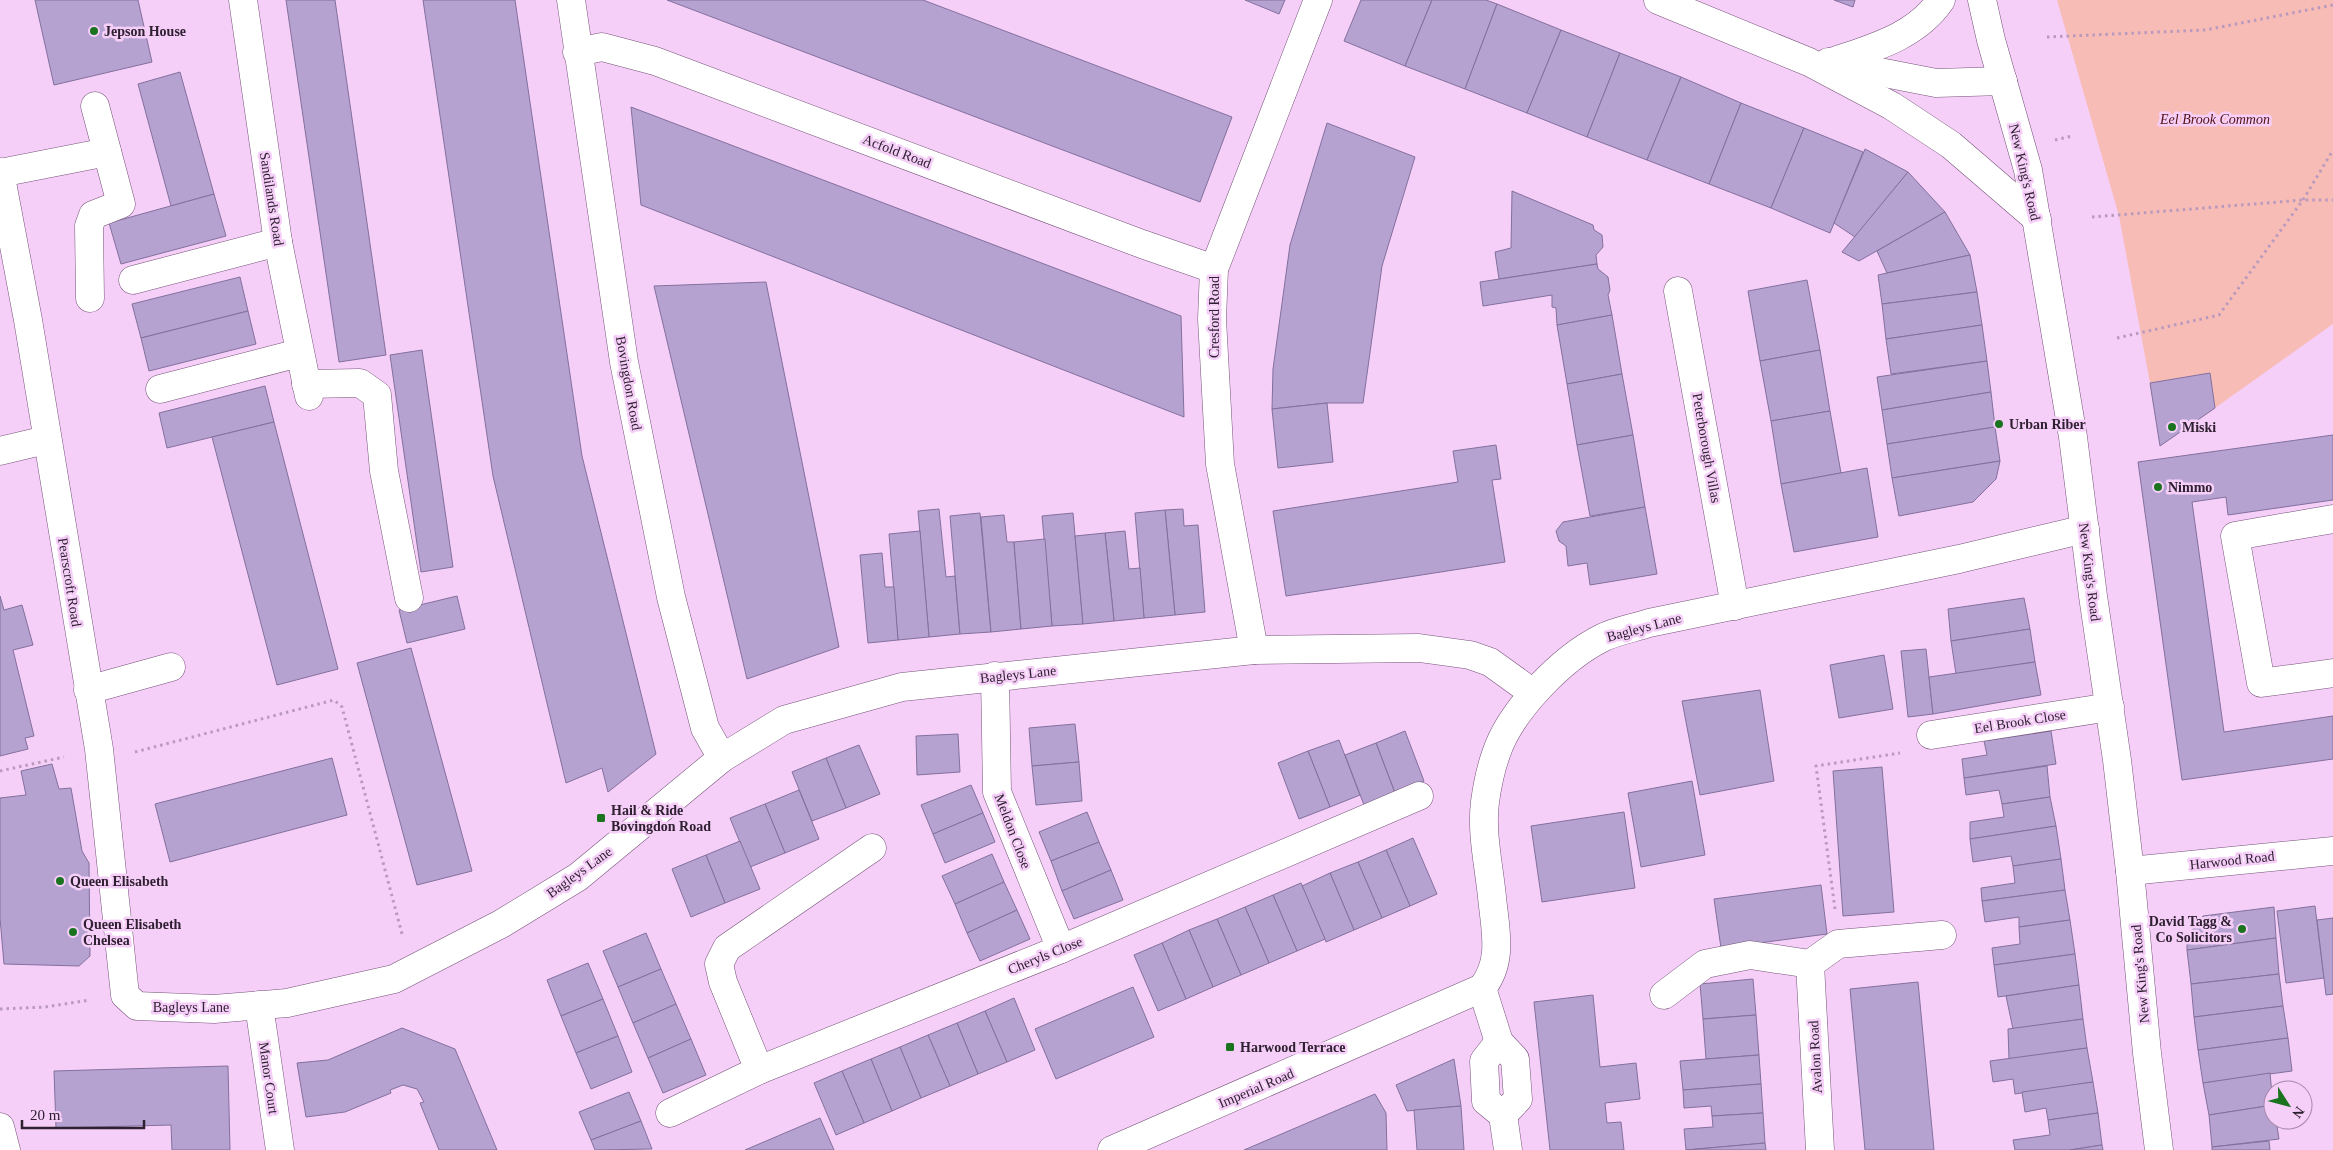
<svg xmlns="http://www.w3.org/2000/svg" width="2333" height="1150" viewBox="0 0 2333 1150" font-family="Georgia,serif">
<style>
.green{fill:#f8bcb7}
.building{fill:#b5a2d1;stroke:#83709d}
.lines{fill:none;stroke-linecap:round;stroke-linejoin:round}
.minor-casing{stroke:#755378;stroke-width:29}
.major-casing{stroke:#755378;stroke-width:29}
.path{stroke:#ba9abc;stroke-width:3;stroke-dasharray:2.5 4;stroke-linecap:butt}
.minor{stroke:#fff;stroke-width:28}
.major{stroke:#fff;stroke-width:28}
.poi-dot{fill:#1a731f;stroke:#f6cff9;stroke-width:2}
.labels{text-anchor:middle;stroke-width:5;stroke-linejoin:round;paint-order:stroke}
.poi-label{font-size:14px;font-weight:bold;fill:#2e2030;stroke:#f6cff9;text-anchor:start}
.park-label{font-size:14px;font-style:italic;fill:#521012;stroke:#f6cff9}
.street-label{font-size:14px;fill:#2e2030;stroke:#f6cff9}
</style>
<rect width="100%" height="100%" fill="#f6cff9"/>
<!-- green -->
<polygon class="green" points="2057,0 2333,0 2333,324 2215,408 2210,373 2150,383 2119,216"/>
<!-- building -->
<g class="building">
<polygon points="35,0 138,0 152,62 54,85"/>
<polygon points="286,0 335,0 386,355 339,362"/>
<polygon points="423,0 515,0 582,456 656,754 608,792 602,768 566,783 493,476"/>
<polygon points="667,0 923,0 1232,117 1200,202"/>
<polygon points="1245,0 1285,0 1279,14"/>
<polygon points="1361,0 1432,0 1405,66 1344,41"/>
<polygon points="1432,0 1486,0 1497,4 1465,89 1405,66"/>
<polygon points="1834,0 1855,0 1853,7"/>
<polygon points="1497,4 1561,30 1527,113 1465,89"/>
<polygon points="1561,30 1620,53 1587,137 1527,113"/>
<polygon points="1620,53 1681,77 1647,160 1587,137"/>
<polygon points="180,72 214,194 171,206 138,84"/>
<polygon points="1681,77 1741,103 1709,184 1647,160"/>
<polygon points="1741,103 1804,128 1771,208 1709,184"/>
<polygon points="631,107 1181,316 1184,417 641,205"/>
<polygon points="1327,123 1415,157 1382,266 1363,403 1327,403 1272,409 1273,369 1290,245"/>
<polygon points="1804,128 1863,152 1830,233 1771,208"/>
<polygon points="1865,149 1908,172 1855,237 1834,223"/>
<polygon points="1908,172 1945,212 1859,261 1842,252"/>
<polygon points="1512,191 1593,225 1594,230 1602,235 1603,247 1596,255 1597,264 1499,279 1495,252 1511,248"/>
<polygon points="214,194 226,236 121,264 109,223"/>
<polygon points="1945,212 1970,255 1887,273 1877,251"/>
<polygon points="1970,255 1977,292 1882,304 1878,275"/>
<polygon points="1597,264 1598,269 1608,277 1610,290 1608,295 1612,315 1557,325 1556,308 1552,307 1552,295 1483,306 1480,282"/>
<polygon points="240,277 248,311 141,338 132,304"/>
<polygon points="1807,280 1820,350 1760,361 1748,291"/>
<polygon points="766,282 839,647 747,679 654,286"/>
<polygon points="1977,292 1982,325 1886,339 1882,304"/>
<polygon points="248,311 256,344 149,371 141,338"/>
<polygon points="1612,315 1622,374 1567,384 1557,325"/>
<polygon points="1982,325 1987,361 1891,374 1886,339"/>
<polygon points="422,350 453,567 421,572 390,355"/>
<polygon points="1820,350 1830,411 1771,421 1760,361"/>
<polygon points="1987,361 1991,392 1882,410 1877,377"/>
<polygon points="2210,373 2215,408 2160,446 2150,383"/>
<polygon points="1622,374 1633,435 1577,445 1567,384"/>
<polygon points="265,386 274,422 167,448 159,413"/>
<polygon points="1991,392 1995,427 1887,444 1882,410"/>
<polygon points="1327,403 1333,462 1278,468 1272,409"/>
<polygon points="1830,411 1841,473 1781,484 1771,421"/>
<polygon points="274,422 338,669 277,685 212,437"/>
<polygon points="1995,427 2000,461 1892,478 1887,444"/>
<polygon points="1633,435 1645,507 1590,516 1577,445"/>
<polygon points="2333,435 2333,500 2228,515 2226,497 2192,502 2224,732 2333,716 2333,759 2182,780 2138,462"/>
<polygon points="1496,445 1501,479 1492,480 1505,562 1286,596 1273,511 1458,482 1453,451"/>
<polygon points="2000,461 1996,479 1973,502 1899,516 1892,478"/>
<polygon points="1867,468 1878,537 1794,552 1781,484"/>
<polygon points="1645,507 1657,574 1590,585 1587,563 1568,566 1566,546 1559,541 1556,531 1563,522"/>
<polygon points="939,509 946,577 955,576 960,634 929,637 918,511"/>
<polygon points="1183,509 1184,526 1198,525 1205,612 1175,615 1165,510"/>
<polygon points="1165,510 1175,615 1144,618 1135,513"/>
<polygon points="980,513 991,632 960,634 950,516"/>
<polygon points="1073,513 1083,624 1052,626 1042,516"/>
<polygon points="1004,515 1007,542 1014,542 1021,629 991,632 981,517"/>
<polygon points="920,531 929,637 898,640 889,534"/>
<polygon points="1125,531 1129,569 1140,568 1144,618 1114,621 1105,533"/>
<polygon points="1105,533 1114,621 1083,624 1075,536"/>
<polygon points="1045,539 1052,626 1021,629 1014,542"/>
<polygon points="882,553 885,587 894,587 898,640 868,643 860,555"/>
<polygon points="0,596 4,610 22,605 33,645 13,650 34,736 25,738 28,749 0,756"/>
<polygon points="457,596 465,629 407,643 399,610"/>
<polygon points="2024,598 2030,629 1951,641 1948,609"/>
<polygon points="2030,629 2035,662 1956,674 1951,641"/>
<polygon points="411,648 472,871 417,885 357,663"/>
<polygon points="1926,649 1933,714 1908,717 1901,651"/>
<polygon points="1884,655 1893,709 1839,718 1830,665"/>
<polygon points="2035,662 2041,695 1933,714 1929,677"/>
<polygon points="1760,690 1774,781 1700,795 1682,701"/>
<polygon points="1075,724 1079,762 1032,766 1029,728"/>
<polygon points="1405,731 1424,781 1395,793 1376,743"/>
<polygon points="2051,731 2056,764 1964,778 1962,759 1987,755 1984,741"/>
<polygon points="958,734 960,772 917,775 916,736"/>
<polygon points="1339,740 1360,795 1330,807 1308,751"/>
<polygon points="1376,743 1395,793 1364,805 1345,755"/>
<polygon points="859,745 880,794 846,808 826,758"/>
<polygon points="1308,751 1330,807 1299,819 1278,763"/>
<polygon points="332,758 347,815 170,862 155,804"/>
<polygon points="826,758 846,808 812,821 792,772"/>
<polygon points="1079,762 1082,801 1036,805 1032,766"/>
<polygon points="52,764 59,789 71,788 82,851 89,863 90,956 79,966 4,964 0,918 0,798 26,795 21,771"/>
<polygon points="2047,766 2050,797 2002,804 1999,790 1966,795 1964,778"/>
<polygon points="1882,767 1894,912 1843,916 1833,771"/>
<polygon points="1692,781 1705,855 1641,867 1628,793"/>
<polygon points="971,785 983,813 933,834 921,805"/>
<polygon points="799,790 819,839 785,853 765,804"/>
<polygon points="2050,797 2056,826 1970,839 1970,822 2004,817 2002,804"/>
<polygon points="765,804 785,853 750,867 730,818"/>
<polygon points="1087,812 1099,842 1051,861 1039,832"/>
<polygon points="1624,812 1635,888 1542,902 1531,826"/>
<polygon points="983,813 995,842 945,863 933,834"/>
<polygon points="2056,826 2061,859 2013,866 2011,856 1973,862 1970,839"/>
<polygon points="1413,838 1437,894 1410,906 1386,850"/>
<polygon points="740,841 760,889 725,903 706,855"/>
<polygon points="1099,842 1111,870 1062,891 1051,861"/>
<polygon points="1386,850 1410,906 1382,918 1358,862"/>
<polygon points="992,854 1004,882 955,904 942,876"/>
<polygon points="706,855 725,903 691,917 672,869"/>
<polygon points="2061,859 2065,890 1982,901 1981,888 2015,883 2013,866"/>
<polygon points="1358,862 1382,918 1354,930 1330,873"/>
<polygon points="1111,870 1123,900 1074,919 1062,891"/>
<polygon points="1330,873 1354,930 1326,942 1302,886"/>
<polygon points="1004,882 1017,910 967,933 955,904"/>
<polygon points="1301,883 1325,939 1297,951 1273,895"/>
<polygon points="1821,885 1827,934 1721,948 1714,899"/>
<polygon points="2065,890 2070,920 2019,927 2019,917 1985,922 1982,901"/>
<polygon points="1273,895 1297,951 1269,963 1245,907"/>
<polygon points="2315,906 2324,978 2286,983 2277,911"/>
<polygon points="1245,907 1269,963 1241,975 1217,919"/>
<polygon points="2274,907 2276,938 2187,950 2187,937 2203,916"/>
<polygon points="1017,910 1030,939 980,961 967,933"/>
<polygon points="2333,918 2333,994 2326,995 2317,920"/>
<polygon points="1217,919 1241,975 1213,987 1189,930"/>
<polygon points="2070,920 2075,954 1994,965 1992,948 2020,944 2019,927"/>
<polygon points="1189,930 1213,987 1186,999 1162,943"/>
<polygon points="646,933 661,969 618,987 603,951"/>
<polygon points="2276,938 2279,974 2191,984 2187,950"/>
<polygon points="1162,943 1186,999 1158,1011 1134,955"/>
<polygon points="2075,954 2079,985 1998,997 1994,965"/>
<polygon points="588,963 603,999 561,1016 547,980"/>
<polygon points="661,969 676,1004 633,1023 618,987"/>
<polygon points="2279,974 2283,1006 2194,1017 2191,984"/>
<polygon points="1753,979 1756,1015 1703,1019 1700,984"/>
<polygon points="1918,982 1934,1150 1865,1150 1850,989"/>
<polygon points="2079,985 2083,1019 2013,1029 2006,996"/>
<polygon points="1133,987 1154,1037 1056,1079 1035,1029"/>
<polygon points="1593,995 1600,1067 1636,1063 1640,1099 1605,1103 1607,1123 1621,1122 1624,1150 1550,1150 1534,1002"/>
<polygon points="1014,998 1035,1050 1007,1062 985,1011"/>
<polygon points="603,999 618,1036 576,1053 561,1016"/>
<polygon points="676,1004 691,1039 648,1058 633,1023"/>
<polygon points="2283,1006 2288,1038 2198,1050 2194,1017"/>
<polygon points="985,1011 1007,1062 978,1074 957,1023"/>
<polygon points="1756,1015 1759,1055 1706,1059 1703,1019"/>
<polygon points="2083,1019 2087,1048 2009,1059 2008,1029"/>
<polygon points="957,1023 978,1074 950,1086 928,1035"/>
<polygon points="402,1028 455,1049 497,1150 439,1150 420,1103 424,1102 417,1089 403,1085 390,1090 391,1093 345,1112 306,1117 297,1063 328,1060"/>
<polygon points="928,1035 950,1086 921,1098 900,1047"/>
<polygon points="618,1036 632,1072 591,1089 576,1053"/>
<polygon points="2288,1038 2292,1071 2203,1083 2198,1050"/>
<polygon points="691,1039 706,1075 663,1093 648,1058"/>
<polygon points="900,1047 921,1098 892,1111 871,1059"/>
<polygon points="2087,1048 2093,1082 2015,1094 2013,1079 1993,1082 1990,1061"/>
<polygon points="1759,1055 1761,1084 1683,1090 1680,1061"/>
<polygon points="871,1059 892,1111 864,1123 842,1071"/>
<polygon points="1454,1059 1461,1106 1407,1111 1396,1085"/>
<polygon points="228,1066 230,1150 172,1150 171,1125 56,1128 54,1071"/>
<polygon points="842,1071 864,1123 836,1135 814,1083"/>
<polygon points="2270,1073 2273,1105 2209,1115 2203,1083"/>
<polygon points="2093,1082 2098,1113 2048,1120 2046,1108 2025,1112 2022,1092"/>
<polygon points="1761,1084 1763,1113 1712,1116 1711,1106 1684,1108 1683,1090"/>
<polygon points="629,1092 641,1121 591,1140 579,1112"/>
<polygon points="1375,1094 1386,1113 1387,1150 1244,1150"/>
<polygon points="2273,1105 2273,1120 2276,1120 2279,1139 2212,1147 2209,1115"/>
<polygon points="1461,1106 1464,1150 1417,1150 1414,1110"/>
<polygon points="1763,1113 1765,1143 1686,1150 1684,1129 1713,1127 1712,1116"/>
<polygon points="2098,1113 2102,1145 2070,1150 2015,1150 2013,1140 2050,1135 2048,1120"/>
<polygon points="820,1118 834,1150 745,1150"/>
<polygon points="641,1121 652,1149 595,1150 591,1140"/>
<polygon points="2269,1141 2270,1150 2212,1150 2212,1147"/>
<polygon points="1765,1143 1766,1150 1686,1150"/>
<polygon points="2102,1145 2103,1150 2070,1150"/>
</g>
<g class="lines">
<defs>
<g id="minor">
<polyline points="243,0 278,242 309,396"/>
<polyline points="571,0 624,362 671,597 705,728 722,758"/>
<polyline points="577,52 602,47 655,61 1142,244 1214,269"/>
<polyline points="0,172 28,320 99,749 125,995 137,1006 214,1009 287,1003 394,979 501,924 578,877 722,758 784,720 902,687 1254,650 1419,648 1470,655 1490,662 1533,693"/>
<polyline points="0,173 107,152"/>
<polyline points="133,280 278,242"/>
<polyline points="1678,291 1735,606"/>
<polyline points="90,298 89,226 93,215 121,204 95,106"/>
<polyline points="306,384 360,383 377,395 384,471 409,598"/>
<polyline points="160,389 299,353"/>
<polyline points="0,451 46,440"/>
<polyline points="2333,519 2235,536 2261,683 2333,673"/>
<polyline points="1254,650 1220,464 1212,319 1214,269 1318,0"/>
<polyline points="995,676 997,792 1061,949"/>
<polyline points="88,690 171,667"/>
<polyline points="1931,735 2110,707"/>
<polyline points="1810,964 1820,1150"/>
<polyline points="1482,988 1499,1042 1515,1059 1518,1099 1503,1115"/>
<polyline points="1664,995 1705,964 1750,955 1810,964 1838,944 1942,935"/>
<polyline points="259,1005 280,1150"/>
<polyline points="1499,1042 1484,1061 1486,1101 1503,1115 1508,1150"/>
<polyline points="759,1070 723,982 719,964 727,948 872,848"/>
<polyline points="670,1113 759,1070 1061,949 1419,796"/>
<polyline points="0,1127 6,1150"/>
<path d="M1112 1150 1482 988C1504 961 1495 929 1492 897 1489 866 1481 833 1485 802 1487 787 1491 768 1496 754 1510 711 1562 658 1602 638 1616 631 1634 628 1649 623L1959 559 2085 529"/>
</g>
<g id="major">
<polyline points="1658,0 1809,62 1892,106 1951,145 2037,219"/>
<polyline points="1982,0 1991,40 2028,170 2073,437 2093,596 2117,760 2130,871 2147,1053 2159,1150"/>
<polyline points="1828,62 1936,83 2003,81"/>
<path d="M1832 62C1872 48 1916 37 1941 0"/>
<polyline points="2130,871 2333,851"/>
</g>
</defs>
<!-- minor casing -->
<use href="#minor" class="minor-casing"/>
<!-- major casing -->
<use href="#major" class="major-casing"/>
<!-- path -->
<g class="path">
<polyline points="2047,37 2205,30 2333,5"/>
<polyline points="2055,140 2072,136"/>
<polyline points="2092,217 2303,200 2333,200"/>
<polyline points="2117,338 2219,315 2303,200 2333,150"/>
<polyline points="135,752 334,700 342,707 402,934"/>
<polyline points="0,771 64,757"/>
<polyline points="1835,909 1816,766 1900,753"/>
<polyline points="0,1009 45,1007 90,1000"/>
</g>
<!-- minor -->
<use href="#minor" class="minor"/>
<!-- major -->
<use href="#major" class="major"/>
</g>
<!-- markers -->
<g class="poi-dot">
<circle cx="94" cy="31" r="5"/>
<circle cx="1999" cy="424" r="5"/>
<circle cx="2172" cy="427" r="5"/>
<circle cx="2158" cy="487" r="5"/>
<rect x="596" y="813" width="10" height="10" rx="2.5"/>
<circle cx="60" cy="881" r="5"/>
<circle cx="2242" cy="929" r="5"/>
<circle cx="73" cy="932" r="5"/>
<rect x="1225" y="1042" width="10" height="10" rx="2.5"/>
</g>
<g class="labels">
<!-- poi labels -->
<g class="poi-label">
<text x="104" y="36">Jepson House</text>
<text x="2009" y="429">Urban Riber</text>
<text x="2182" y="432">Miski</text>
<text x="2168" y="492">Nimmo</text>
<text x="611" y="815">Hail &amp; Ride<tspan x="611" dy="16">Bovingdon Road</tspan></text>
<text x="70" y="886">Queen Elisabeth</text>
<text x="2232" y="926" text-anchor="end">David Tagg &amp;<tspan x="2232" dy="16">Co Solicitors</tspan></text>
<text x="83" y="929">Queen Elisabeth<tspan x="83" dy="16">Chelsea</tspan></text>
<text x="1240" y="1052">Harwood Terrace</text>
</g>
<!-- park labels -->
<g class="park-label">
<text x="2215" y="124">Eel Brook Common</text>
</g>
<!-- street labels -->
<g class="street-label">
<text transform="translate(897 151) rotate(21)" y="5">Acfold Road</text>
<text transform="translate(2025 172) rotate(77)" y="5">New King's Road</text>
<text transform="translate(272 199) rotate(81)" y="5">Sandilands Road</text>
<text transform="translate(1214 317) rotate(-90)" y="5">Cresford Road</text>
<text transform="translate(629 383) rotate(80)" y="5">Bovingdon Road</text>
<text transform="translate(1707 448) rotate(80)" y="5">Peterborough Villas</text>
<text transform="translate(2090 572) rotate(83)" y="5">New King's Road</text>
<text transform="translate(70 582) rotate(81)" y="5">Pearscroft Road</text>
<text transform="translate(1644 627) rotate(-15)" y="5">Bagleys Lane</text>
<text transform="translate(1018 674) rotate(-6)" y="5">Bagleys Lane</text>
<text transform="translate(2020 721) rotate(-9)" y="5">Eel Brook Close</text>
<text transform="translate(1013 831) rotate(69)" y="5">Meldon Close</text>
<text transform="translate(2232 860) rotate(-6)" y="5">Harwood Road</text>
<text transform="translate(579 872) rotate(-36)" y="5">Bagleys Lane</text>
<text transform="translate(1045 955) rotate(-22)" y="5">Cheryls Close</text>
<text transform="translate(2140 974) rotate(-95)" y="5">New King's Road</text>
<text x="191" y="1012">Bagleys Lane</text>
<text transform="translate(1815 1057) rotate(-93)" y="5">Avalon Road</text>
<text transform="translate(269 1078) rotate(82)" y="5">Manor Court</text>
<text transform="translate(1256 1088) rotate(-23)" y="5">Imperial Road</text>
</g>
</g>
<!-- north arrow -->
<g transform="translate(2288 1105) rotate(126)"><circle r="24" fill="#f6cff9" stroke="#a689a9"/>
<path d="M0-4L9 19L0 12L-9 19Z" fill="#1a731f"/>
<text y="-8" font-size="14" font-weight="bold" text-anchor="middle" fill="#2e2030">N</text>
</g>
<!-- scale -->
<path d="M22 1120v8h122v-8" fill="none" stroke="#2e2030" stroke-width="2.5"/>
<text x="30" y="1120" font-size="15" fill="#2e2030" stroke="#f6cff9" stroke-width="4" paint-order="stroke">20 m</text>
</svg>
